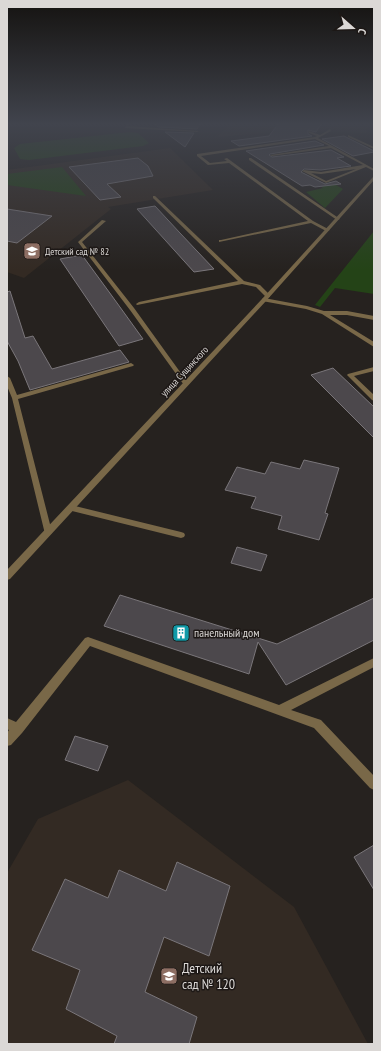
<svg xmlns="http://www.w3.org/2000/svg" width="381" height="1051" viewBox="0 0 381 1051" font-family="'PT Sans Narrow',sans-serif">
<style>
.built{fill:#332a23}
.green{fill:#244317}
.building{fill:#4c484c;stroke:#7a767a}
.lines{fill:none;stroke-linecap:round;stroke-linejoin:round}
.service{fill:#796848;fill-rule:evenodd}
.tertiary{fill:#796848;fill-rule:evenodd}
.labels{text-anchor:middle;stroke-width:3;stroke-linejoin:round;paint-order:stroke}
.far-poi-label{font-size:10px;fill:#dbd8d6;stroke:#1d1816;text-anchor:start}
.far-street-label{font-size:10px;fill:#dbd8d6;stroke:#1d1816}
.poi-label{font-size:12px;fill:#dbd8d6;stroke:#1d1816;text-anchor:start}
.near-poi-label{font-size:14px;fill:#dbd8d6;stroke:#1d1816;text-anchor:start}
</style>
<rect width="100%" height="100%" fill="#26221f"/>
<!-- built -->
<g class="built">
<polygon points="231,123 370,123 366,133 288,131 217,137"/>
<polygon points="170,148 213,190 108,207 111,209 24,278 7,272 7,170"/>
<polygon points="128,780 294,907 368,1044 7,1044 7,873 38,819"/>
</g>
<!-- green -->
<g class="green">
<polygon points="130,132 138,133 149,143 143,146 29,160 20,159 14,148 20,144"/>
<polygon points="62,167 86,196 7,185 7,174"/>
<polygon points="331,182 343,189 325,208 306,192 323,188 319,185"/>
<polygon points="374,231 374,294 335,288 320,307 315,305"/>
</g>
<!-- building -->
<g class="building">
<polygon points="153,123 201,123 197,129 158,127"/>
<polygon points="279,123 322,123 316,132 308,130 308,134 312,136 239,146 231,141 269,136"/>
<polygon points="165,132 194,133 185,147"/>
<polygon points="344,136 374,151 374,152 353,156 322,139"/>
<polygon points="315,141 324,145 270,154 269,155 272,157 331,150 344,157 337,158 351,166 321,170 304,169 301,172 325,184 336,181 341,184 315,187 310,185 302,186 246,151"/>
<polygon points="138,158 148,166 153,176 107,184 121,197 100,200 69,167"/>
<polygon points="155,206 180,233 214,269 194,272 137,209"/>
<polygon points="7,209 52,216 17,243 7,241"/>
<polygon points="82,255 112,296 143,339 119,346 60,259"/>
<polygon points="10,291 25,338 33,336 52,369 120,350 129,362 30,390 18,361 7,341 7,292"/>
<polygon points="333,368 374,407 374,438 311,375"/>
<polygon points="304,460 339,468 325,513 328,514 319,540 278,529 282,516 251,508 256,497 225,490 237,467 265,474 271,462 300,469"/>
<polygon points="237,547 267,555 261,571 231,563"/>
<polygon points="120,595 277,644 374,598 374,640 286,685 258,642 249,674 104,626"/>
<polygon points="75,736 108,746 98,771 65,760"/>
<polygon points="374,845 374,890 354,857"/>
<polygon points="177,862 230,886 209,956 164,937 145,992 197,1017 189,1044 114,1044 117,1036 66,1009 80,970 32,950 65,879 108,898 119,870 166,891"/>
</g>
<g class="lines">
<!-- service -->
<g class="service">
<polygon points="127,123 131,123 128,126 199,131 197,132 125,128"/>
<path d="M330 129 331 131 318 138 374 169V171L366 167 326 183 302 171 304 170 321 172 363 165 331 148 272 156 270 155 329 146 315 139 201 156 210 163 227 161 224 159 227 158 313 221 330 230 326 231 311 223 219 242V240H221L308 221 229 163 208 165 197 156V154L315 137 317 136 309 133V131L320 135ZM356 169 326 181 311 173 321 174Z"/>
<polygon points="348,135 374,147 374,149 348,137"/>
<polygon points="249,158 251,158 340,219 337,220 249,160"/>
<polygon points="153,196 155,196 244,281 260,285 270,295 270,297 266,297 256,287 242,284 137,305 136,304 139,302 238,281 153,198"/>
<polygon points="102,220 106,221 82,242 134,308 188,383 188,385 184,385 130,310 78,242"/>
<polygon points="264,298 307,306 324,311 347,311 374,316 374,320 347,315 330,315 374,342 374,347 322,314 306,309 262,301 262,299"/>
<polygon points="131,363 134,365 133,366 18,399 52,532 51,534 45,534 12,398 7,386 7,376 10,378 17,395"/>
<polygon points="374,367 374,371 354,376 374,395 374,401 372,400 347,375 348,374"/>
<polygon points="71,505 181,532 184,533 185,535 184,537 181,538 68,510 67,508"/>
<polygon points="88,637 279,705 374,658 374,667 291,710 321,720 374,776 374,790 370,788 314,728 90,646 22,733 11,745 7,746 7,733 9,730 7,729 7,718 16,722 85,638"/>
</g>
<!-- tertiary -->
<polygon class="tertiary" points="373,177 374,177 374,180 266,301 10,579 7,580 7,570 262,299"/>
</g>
<!-- sky -->
<linearGradient id="sky" x2="0" y2="1"><stop stop-color="#151311"/><stop offset="0.46" stop-color="#41444d"/><stop offset="1" stop-color="#41444d" stop-opacity="0"/></linearGradient>
<rect width="381" height="270" fill="url(#sky)"/>
<!-- icons -->
<defs>
<symbol id="school-square" viewBox="-11 -11 22 22"><rect x="-9" y="-9" width="18" height="18" rx="4" fill="#8d6e63" stroke="#1d1816"/><path d="M0-5L7-2L0 1L-7-2ZM-4 1L0 2.5L4 1V4Q0 6-4 4Z" fill="#fff"/></symbol>
<symbol id="building-square" viewBox="-11 -11 22 22"><rect x="-9" y="-9" width="18" height="18" rx="4" fill="#0f9aa8" stroke="#1d1816"/><path d="M-4-6H4V6H1V3H-1V6H-4ZM-2.5-4.3h1.7v1.8h-1.7ZM.8-4.3h1.7v1.8H.8ZM-2.5-1h1.7V.8h-1.7ZM.8-1h1.7V.8H.8Z" fill="#fff"/></symbol>
</defs>
<g fill-rule="evenodd">
<use href="#school-square" x="22" y="241" width="20" height="20"/>
<use href="#building-square" x="171" y="623" width="20" height="20"/>
<use href="#school-square" x="159" y="966" width="20" height="20"/>
</g>
<g class="labels">
<!-- far-poi labels -->
<g class="far-poi-label">
<text x="45" y="255">Детский сад № 82</text>
</g>
<!-- far-street labels -->
<g class="far-street-label">
<text transform="translate(184 371) rotate(-47)" y="4">улица Сущинского</text>
</g>
<!-- poi labels -->
<g class="poi-label">
<text x="194" y="637">панельный дом</text>
</g>
<!-- near-poi labels -->
<g class="near-poi-label">
<text x="182" y="973">Детский<tspan x="182" dy="16">сад № 120</tspan></text>
</g>
</g>
<!-- border -->
<rect width="381" height="1051" fill="none" stroke="#dbd8d6" stroke-width="16"/>
<!-- north arrow -->
<g transform="translate(353 28) rotate(110)" stroke="#1d1816" stroke-width="3" paint-order="stroke">
<path d="M0-3L7 15L0 10L-7 15Z" fill="#dbd8d6"/>
<text y="-6" font-size="11" font-weight="bold" text-anchor="middle" fill="#dbd8d6">С</text>
</g>
</svg>
